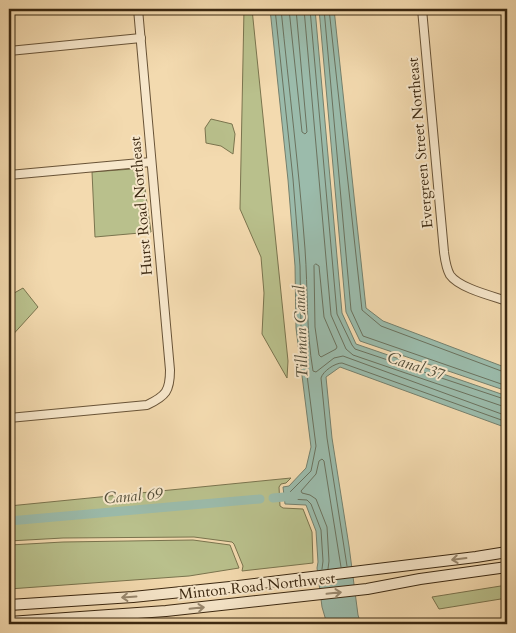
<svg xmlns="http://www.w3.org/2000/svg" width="516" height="633" viewBox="0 0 516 633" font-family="Cardo,serif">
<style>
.green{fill:#b9c08c;stroke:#7a744e}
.water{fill:#9bbbab;stroke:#75806d}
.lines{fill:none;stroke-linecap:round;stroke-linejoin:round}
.shore{stroke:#6b725e;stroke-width:1}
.canal{stroke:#9bbbab;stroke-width:9}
.minor-casing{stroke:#695438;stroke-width:10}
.secondary-casing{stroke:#3b2811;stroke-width:12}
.minor{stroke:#f7e7cb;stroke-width:8}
.secondary{stroke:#f7e7cb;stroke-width:10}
.oneway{stroke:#99886e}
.labels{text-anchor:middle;stroke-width:4;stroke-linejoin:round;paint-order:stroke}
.street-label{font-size:15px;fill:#3b2811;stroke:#f7e7cb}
.water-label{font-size:16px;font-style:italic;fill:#534d38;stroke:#f7e7cb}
</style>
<rect width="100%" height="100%" fill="#f3daaf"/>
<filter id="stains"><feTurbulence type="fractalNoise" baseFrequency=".004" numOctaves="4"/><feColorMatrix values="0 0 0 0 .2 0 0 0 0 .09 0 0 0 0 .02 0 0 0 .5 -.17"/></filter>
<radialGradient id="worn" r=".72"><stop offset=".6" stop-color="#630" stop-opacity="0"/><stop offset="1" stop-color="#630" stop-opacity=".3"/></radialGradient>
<!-- green -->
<g class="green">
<polygon points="244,9 252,9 288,361 287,378 262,334 264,293 261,257 240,209"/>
<polygon points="211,119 232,124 235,134 233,154 221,146 206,143 205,128"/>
<polygon points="132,169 143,174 151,232 95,237 92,172"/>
<polygon points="23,288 38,307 9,339 9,296"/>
<polygon points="291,478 286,483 281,484 279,487 280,506 283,508 303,509 312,532 313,563 242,571 243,566 234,544 232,542 194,537 63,538 9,541 9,506"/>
<polygon points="193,540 230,545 239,568 189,576 9,589 9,555 10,545 63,542"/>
<polygon points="507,585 507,598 439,609 432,597"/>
</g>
<!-- water -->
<g class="water">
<polygon points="270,9 315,9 342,313 356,344 507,396 507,428 340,367 326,377 332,438 349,546 358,615 361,624 327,624 322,607 317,568 318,562 316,531 306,505 285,504 283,487 289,486 306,468 311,447 296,328 295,266 288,180"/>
<polygon points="319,9 334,9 366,308 383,321 507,368 507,391 360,341 346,312"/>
</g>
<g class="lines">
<!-- shore -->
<g class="shore">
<polyline points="275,9 293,179 300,266 301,328 316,446 311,471 289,493 290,499 307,500 311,504 321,530 323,561 322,569"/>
<path d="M281 9C289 89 299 169 305 249 308 290 306 330 313 371L316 372 334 358 343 356 507 416"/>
<polyline points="289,9 302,132 305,134 307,132 296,9"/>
<polyline points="304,9 331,315 346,349 353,355 502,406 507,406"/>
<polyline points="310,9 337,314 352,345 355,349 507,400"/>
<polyline points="324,9 351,310 363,336 507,386"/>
<polyline points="329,9 362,310 381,326 504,372 507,373"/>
<polygon points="316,264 319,266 324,317 337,347 336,349 321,357 319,355 315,327 314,266"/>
<path d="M347 566 327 438 321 378C323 371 335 363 342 363L507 422"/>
<polyline points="328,569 329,561 327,527 316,499 310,495 302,493 301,491 316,474 319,461 322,459 324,461 341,567"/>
</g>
<!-- canal -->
<g class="canal">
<polyline points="273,498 295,496"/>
<polyline points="9,521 260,499"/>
</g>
<defs>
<g id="minor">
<path d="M422 9 444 252C445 260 446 268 450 275 459 288 492 296 507 301"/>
<polyline points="9,51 141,38"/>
<polyline points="9,175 151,162"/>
<path d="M9 418 147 405C166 396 170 391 170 370L138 9"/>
</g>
<g id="secondary">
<polyline points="9,605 133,597 230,587 476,557 507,552"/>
<polyline points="9,622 166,611 367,589 420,579 507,567"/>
</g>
</defs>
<!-- minor casing -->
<use href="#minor" class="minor-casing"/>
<!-- secondary casing -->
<use href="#secondary" class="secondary-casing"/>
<!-- minor -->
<use href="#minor" class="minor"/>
<!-- secondary -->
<use href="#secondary" class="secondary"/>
</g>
<!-- one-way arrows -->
<defs><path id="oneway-shaft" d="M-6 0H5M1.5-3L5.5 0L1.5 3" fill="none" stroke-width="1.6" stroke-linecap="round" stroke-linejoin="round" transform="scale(1.25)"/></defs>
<g class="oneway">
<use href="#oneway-shaft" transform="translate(459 559) rotate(173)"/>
<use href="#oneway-shaft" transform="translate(334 593) rotate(-6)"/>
<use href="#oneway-shaft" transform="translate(129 597) rotate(176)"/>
<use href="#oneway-shaft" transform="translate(197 608) rotate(-6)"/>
</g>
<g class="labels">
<!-- street labels -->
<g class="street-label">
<text transform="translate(420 143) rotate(-95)" y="5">Evergreen Street Northeast</text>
<text transform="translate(141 206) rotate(-95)" y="5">Hurst Road Northeast</text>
<text transform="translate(257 586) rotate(-6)" y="5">Minton Road Northwest</text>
</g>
<!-- water labels -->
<g class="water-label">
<text transform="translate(300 332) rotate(-92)" y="6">Tillman Canal</text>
<text transform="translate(416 365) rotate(18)" y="6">Canal 37</text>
<text transform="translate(133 495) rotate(-5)" y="6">Canal 69</text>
</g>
</g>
<!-- margin -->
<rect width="516" height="633" fill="none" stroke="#f3daaf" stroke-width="30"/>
<rect x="10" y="10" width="496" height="613" fill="none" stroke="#3b2811" stroke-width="2.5"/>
<rect x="15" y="15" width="486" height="603" fill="none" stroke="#3b2811"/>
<rect width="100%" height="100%" filter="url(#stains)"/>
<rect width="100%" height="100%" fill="url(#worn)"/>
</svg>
